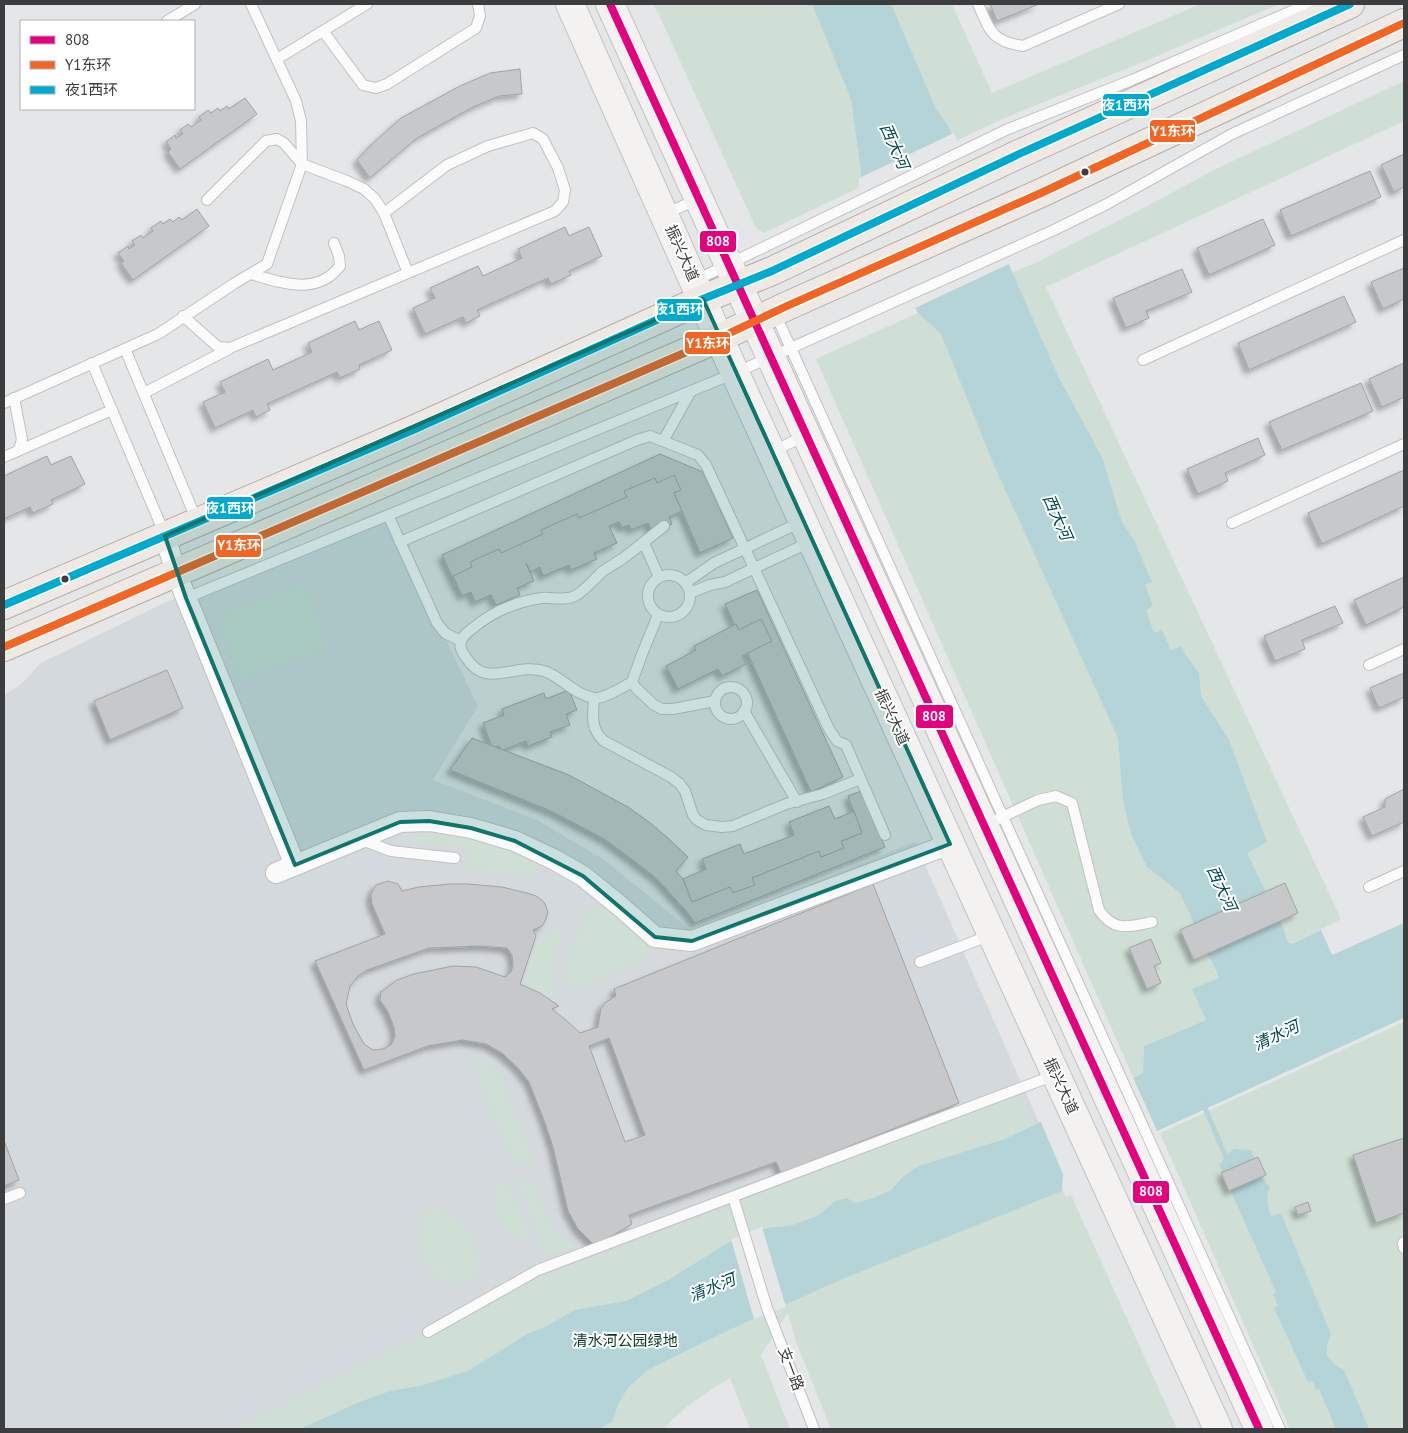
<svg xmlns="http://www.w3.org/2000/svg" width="1408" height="1433" viewBox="0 0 1408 1433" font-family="'PT Sans','Noto Sans SC',sans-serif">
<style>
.built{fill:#d4d9dd}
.green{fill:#cfdfd6}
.water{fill:#b4d4d8}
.pier{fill:#e4e6e7}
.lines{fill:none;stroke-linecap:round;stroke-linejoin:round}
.stream{stroke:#b4d4d8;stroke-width:5}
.building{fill:#c7c8c9;stroke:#a1a3a4;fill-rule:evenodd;filter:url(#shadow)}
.service-casing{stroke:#c0c2c2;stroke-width:12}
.minor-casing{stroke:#c0c2c2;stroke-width:22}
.secondary-casing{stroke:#c0c2c2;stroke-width:30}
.primary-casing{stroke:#b7aea6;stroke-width:30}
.service{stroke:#fbfbfb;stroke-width:10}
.minor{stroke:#fbfbfb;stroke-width:20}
.secondary{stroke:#f4f2f0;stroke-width:28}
.primary{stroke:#eee9e4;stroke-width:28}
.bus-1-casing{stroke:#fff;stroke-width:11}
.bus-2-casing{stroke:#fff;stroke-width:11}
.bus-3-casing{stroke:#fff;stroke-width:11}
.bus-1{stroke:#e5007d;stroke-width:8}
.bus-2{stroke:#f26522;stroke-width:8}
.bus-3{stroke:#00a9ce;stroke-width:8}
.marked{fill:#0f766e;fill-opacity:0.2;stroke:#0f766e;stroke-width:4;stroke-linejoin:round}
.bus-dot{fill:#3c3d3e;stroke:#fff;stroke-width:2}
.labels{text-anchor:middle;stroke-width:4;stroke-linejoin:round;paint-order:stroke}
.street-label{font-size:15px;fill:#3c3d3e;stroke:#fff}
.park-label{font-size:15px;fill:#0c3923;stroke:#fff}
.water-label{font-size:16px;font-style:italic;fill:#00484f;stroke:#fff}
.line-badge{stroke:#fff;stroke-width:2}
.badge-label{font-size:14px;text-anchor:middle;font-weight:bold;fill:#fff}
</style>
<defs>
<filter id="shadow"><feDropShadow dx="-4.5" dy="4.5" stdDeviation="2.5" flood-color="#0004"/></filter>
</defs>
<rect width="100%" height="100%" fill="#e4e6e7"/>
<!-- built -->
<polygon class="built" points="383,510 478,706 433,780 537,820 603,859 692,931 915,842 1039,1123 1005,1139 300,1429 4,1429 4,695 20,685 41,663 160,605"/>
<!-- green -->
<g class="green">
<polygon points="654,4 952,4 992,93 1201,4 1279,4 1143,62 1002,119 764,233 756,228"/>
<polygon points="1404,81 1404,121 1046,287 1341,919 1292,944 1288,942 1282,926 1210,960 1219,979 1206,1020 1144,1046 1143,1073 1133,1077 816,359 918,313 1035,263 1153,203 1218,168"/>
<polygon points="304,584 328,647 242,679 219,616"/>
<path d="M431 833C459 836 485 841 512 851 521 854 529 857 536 863L535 871 526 874 465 868 468 849 395 839 414 834Z"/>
<path d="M605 906 650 945 644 960 613 971 602 977 583 990C558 986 571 955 576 940 579 931 581 921 587 914 592 908 598 907 605 906Z"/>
<polygon points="565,926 554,961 551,973 559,995 552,998 523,983 537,941 556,929"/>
<polygon points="1404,1022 1404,1429 1290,1429 1160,1133"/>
<polygon points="481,1061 489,1067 497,1067 534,1163 513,1163 473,1064"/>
<path d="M1015 1095 1021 1098 1024 1103 1066 1197 1071 1195 1177 1429H831L796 1342 788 1313 761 1355 790 1429H750L730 1378C705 1393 682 1408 664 1429H235L428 1332 541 1278Z"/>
<polygon points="517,1178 527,1180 535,1188 545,1213 556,1233 571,1247 546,1257"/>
<polygon points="506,1179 531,1240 512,1236 500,1224 494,1210 494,1195 498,1183"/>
<path d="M432 1208C444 1211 454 1217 463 1225 473 1235 485 1263 475 1276 473 1280 467 1283 463 1286L446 1285 430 1272 421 1256 418 1240 419 1225 424 1213Z"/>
</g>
<!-- water -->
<g class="water">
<polygon points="812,4 891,4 936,109 947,124 1059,378 1102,457 1122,522 1134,540 1152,582 1145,585 1153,606 1146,610 1154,633 1162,630 1171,650 1182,646 1185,654 1199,673 1201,696 1229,740 1267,842 1247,853 1282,925 1288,942 1292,944 1321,930 1332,955 1404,923 1404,1018 1063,1174 1062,1191 840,1280 729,1330 647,1370 628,1388 619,1402 612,1422 599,1429 300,1429 357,1403 387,1392 423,1385 468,1371 527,1334 545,1327 575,1310 626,1301 670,1279 729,1242 767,1228 793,1225 819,1215 835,1201 847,1198 854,1203 871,1199 891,1190 903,1177 919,1166 1005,1139 1143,1073 1144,1046 1206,1020 1192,989 1219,978 1180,893 1147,867 1131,834 1123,800 1118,738 993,463 941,334 918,313 861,190 861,171 851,99"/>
<path d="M1235 1149 1251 1150 1264 1179 1270 1188C1265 1197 1268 1207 1271 1216L1281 1213 1331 1334 1327 1345V1355L1334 1364 1344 1370 1369 1429H1336L1319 1389 1316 1390 1313 1381 1308 1382 1274 1308 1278 1306 1273 1294 1276 1292 1219 1165 1231 1151Z"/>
</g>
<!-- pier -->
<g class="pier">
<polygon points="954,133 1011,263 913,309 859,191 859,178"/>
<polygon points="1132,1075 1158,1133 1065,1176 1065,1179 1040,1120"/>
<polygon points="762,1227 786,1307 754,1319 731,1239"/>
</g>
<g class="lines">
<!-- stream -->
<polyline class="stream" points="1203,1103 1228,1162"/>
</g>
<!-- building -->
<g class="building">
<polygon points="990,4 1039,4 997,21"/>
<polygon points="520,69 522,94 499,96 473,107 417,138 370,178 357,160 369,147 401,118 460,86 490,73"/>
<polygon points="245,98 257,114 180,169 168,152 171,149 166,142 175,135 176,138 183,134 180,130 188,124 191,127 201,120 199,117 208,110 211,113 218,108 220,111 227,106 229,109"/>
<polygon points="1404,154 1404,187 1394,192 1381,165"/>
<polygon points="1370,171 1381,197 1291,236 1280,210"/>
<polygon points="197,209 209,226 133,280 121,263 124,261 118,253 128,246 129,249 135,245 132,241 141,235 143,238 153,231 151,228 161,221 163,224 170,219 173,222 179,217 182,220"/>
<polygon points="1263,219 1275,245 1209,275 1197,248"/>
<polygon points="565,227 569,236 589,227 602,256 569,271 571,275 551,284 548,278 477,310 480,316 466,323 463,317 425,334 413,308 435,298 430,288 478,266 483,276 522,258 518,249"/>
<polygon points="1404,268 1404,299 1383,309 1371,282"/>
<polygon points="1182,269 1192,292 1146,311 1149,318 1126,328 1113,298"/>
<polygon points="1344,296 1356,322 1249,370 1238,343"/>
<polygon points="355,321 359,330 379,321 392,350 359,365 360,369 340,378 337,372 267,404 270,410 256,417 253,410 215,428 203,402 225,392 220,382 268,359 273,370 312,352 308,343"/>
<polygon points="1404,363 1404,397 1382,407 1369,379"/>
<polygon points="1361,383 1373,411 1282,450 1269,422"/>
<polygon points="1258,438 1265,455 1225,473 1228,481 1198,494 1187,469"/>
<polygon points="660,454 703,472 733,538 700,553 674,493 660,490 457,587 442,555"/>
<polygon points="47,456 51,465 71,456 85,484 51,500 53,504 33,513 30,507 4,519 4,476"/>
<polygon points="1404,470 1404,506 1322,544 1308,513"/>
<polygon points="674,475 681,490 674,493 682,511 669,517 672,524 652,532 648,523 631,530 629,525 622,528 619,522 609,526 617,543 594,553 597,559 571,570 569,565 543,576 540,567 530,572 526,563 534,581 517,588 520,595 496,605 491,595 475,602 471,592 462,596 453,576 472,567 470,562 499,549 501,553 543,534 541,530 577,514 579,518 627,497 624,491 655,478 657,483"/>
<polygon points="1404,577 1404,607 1366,625 1354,600"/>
<polygon points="757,590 843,777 811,792 725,604"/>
<polygon points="1335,606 1343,623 1302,640 1305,649 1275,661 1264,636"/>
<polygon points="761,619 772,641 742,656 746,664 722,676 718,669 678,689 666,666 696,650 694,646 736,624 739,630"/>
<polygon points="167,670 183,708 110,740 94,701"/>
<polygon points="1404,673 1404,697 1379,708 1370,688"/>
<polygon points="569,690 577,710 566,714 570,725 550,732 552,737 528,746 526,741 501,751 499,746 492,748 483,723 504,715 502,709 544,693 546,699"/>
<polygon points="472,738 569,775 628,807 649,822 668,838 688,857 676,871 683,879 692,902 862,833 848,796 861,791 885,847 695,923 687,912 656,878 626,855 604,839 553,812 450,770"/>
<polygon points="1404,789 1404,822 1372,836 1363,817 1385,807 1385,799"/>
<polygon points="829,806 835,819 854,811 862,833 841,841 844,848 821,857 819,851 752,878 755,885 733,893 730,887 692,902 683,879 706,869 702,859 740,844 744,854 794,835 789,822"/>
<path d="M388 881 398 884 402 891 419 887 450 884H467L502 887 527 893 536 896 542 900 545 904 548 912 546 919 542 926 533 930 536 936 520 984 540 993 559 1006 552 1009 567 1021 580 1033 598 1027 601 1008 606 1002 616 996 614 989 873 884 959 1103 781 1173 776 1162 629 1215 632 1224 598 1244 592 1243 578 1229 568 1211 553 1147 544 1120 529 1082 518 1068 502 1053 486 1044 462 1040 428 1046 364 1070 315 961 385 934 372 904 371 894 376 885ZM480 946 507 948 512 955 513 965 511 972 505 977 476 967 453 966 414 974 397 980 381 992 380 1000 388 1012 394 1027 395 1037 391 1045 383 1049 373 1050 364 1044 353 1024 346 1004 350 986 358 976 367 970 429 948ZM609 1038 645 1135 625 1142 589 1046Z"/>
<polygon points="1285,883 1298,913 1194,960 1180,930"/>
<polygon points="1151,939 1161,963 1154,966 1161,983 1147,989 1129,948"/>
<polygon points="1404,1138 1404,1213 1376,1223 1353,1155"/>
<polygon points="4,1143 5,1143 19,1180 4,1186"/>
<polygon points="1258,1157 1266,1175 1229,1191 1221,1173"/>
<polygon points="1308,1202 1311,1211 1298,1215 1295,1207"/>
</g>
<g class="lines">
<defs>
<g id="service">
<path d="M978 4C990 31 991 41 1023 46L1119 4"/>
<polyline points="167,21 195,4"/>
<polyline points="323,31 363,85 376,88 387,84 476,28 480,16 478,4"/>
<polyline points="277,59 367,4"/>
<polyline points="384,213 408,273"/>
<polyline points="665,214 698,199"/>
<path d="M251 274C282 283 317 296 340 266L339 256 334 243"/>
<polyline points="694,281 1008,129 1132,80 1308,4"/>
<polyline points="775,313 1280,1429"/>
<polyline points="183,316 218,347 230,348 555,211 563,202 565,190 558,168 543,139 533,133 488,146 447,165 384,213 375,199 364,189 347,181 302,164 284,143 277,139 266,141 207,200"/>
<polyline points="125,349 197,521"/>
<polyline points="1143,360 1404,240"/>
<polyline points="92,363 165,535"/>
<polyline points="144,393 229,349"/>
<polyline points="14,398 22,439 19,450"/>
<polyline points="4,403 158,334 235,283 267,264 302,164 301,121 296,101 251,4"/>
<polyline points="663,441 691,391"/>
<polyline points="772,452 806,435"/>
<polyline points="4,457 112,410"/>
<polyline points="388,515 437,623 445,633 461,641"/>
<polyline points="1232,523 1404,444"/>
<polyline points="400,542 637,440 650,436 698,455 706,465 829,729 837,741 846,745 885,835"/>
<polyline points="644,543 659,577"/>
<circle cx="669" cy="596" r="21"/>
<polyline points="685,583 714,563 801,522"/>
<polyline points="690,593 710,585 725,582 810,542"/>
<polyline points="186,598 735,373 1054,230 1107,204 1232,134 1404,55"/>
<polyline points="658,615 642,654 632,682 636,688 654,705 662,709 673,709 715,701"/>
<polyline points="1369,665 1404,649"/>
<path d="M632 682C623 687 604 699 594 698 575 695 562 677 544 671 513 662 486 691 465 656 462 652 459 647 461 642 462 636 468 632 473 628 492 612 516 602 541 598 552 597 565 601 575 596 585 591 594 579 603 571 609 567 616 563 622 559 637 548 650 537 664 526"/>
<circle cx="731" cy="703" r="16"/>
<path d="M594 698C593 716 590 728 604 741L671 777 679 783 685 791 693 815 697 820 706 825 722 827 733 826 786 804 823 794 860 779"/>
<polyline points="744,711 797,802"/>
<path d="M998 819 1038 800 1056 796 1072 803 1099 910C1114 932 1128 927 1152 922"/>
<polyline points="362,840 391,851 455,858"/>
<polyline points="1369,887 1404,871"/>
<polyline points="920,962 991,935"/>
<polyline points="733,1197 767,1308 814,1429"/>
<polyline points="4,1199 20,1193"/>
<polyline points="1404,1242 1403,1243 1404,1248"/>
<polyline points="428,1332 538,1270 1055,1075"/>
</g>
<g id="minor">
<polyline points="165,536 176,573 295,865"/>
<polyline points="276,873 400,822 429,821 471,828 515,841 555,860 583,876 620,906 655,937 692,941 950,844"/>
</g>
<g id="secondary">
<polyline points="570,4 719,338 1218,1429"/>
<polyline points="610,4 1259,1429"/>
</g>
<g id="primary">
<polyline points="4,605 415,429 703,299 772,271 1019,154 1350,4"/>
<polyline points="4,647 719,338 787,306 1041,193 1404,23"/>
</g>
</defs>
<!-- service casing -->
<use href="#service" class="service-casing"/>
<!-- minor casing -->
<use href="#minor" class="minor-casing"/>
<!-- secondary casing -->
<use href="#secondary" class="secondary-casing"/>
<!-- primary casing -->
<use href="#primary" class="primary-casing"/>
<!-- service -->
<use href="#service" class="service"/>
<!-- minor -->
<use href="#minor" class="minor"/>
<!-- secondary -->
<use href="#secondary" class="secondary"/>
<!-- primary -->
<use href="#primary" class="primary"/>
<defs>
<polyline id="bus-1" points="610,4 1259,1429"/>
<polyline id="bus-2" points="4,647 719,338 787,306 1041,193 1404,23"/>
<polyline id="bus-3" points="4,605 415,429 703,299 772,271 1019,154 1350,4"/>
</defs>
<!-- bus-1 casing -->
<use href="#bus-1" class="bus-1-casing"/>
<!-- bus-2 casing -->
<use href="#bus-2" class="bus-2-casing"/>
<!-- bus-3 casing -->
<use href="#bus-3" class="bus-3-casing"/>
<!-- bus-1 -->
<use href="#bus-1" class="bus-1"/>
<!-- bus-2 -->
<use href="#bus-2" class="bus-2"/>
<!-- bus-3 -->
<use href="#bus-3" class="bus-3"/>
</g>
<!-- marked area -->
<path class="marked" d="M703 299 950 844 692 941 655 937 583 876 515 841 471 828 429 821 400 822 295 865 186 598 165 536Z"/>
<!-- markers -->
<g class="bus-dot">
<circle cx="1085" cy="172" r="4.5"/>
<circle cx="65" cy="579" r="4.5"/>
</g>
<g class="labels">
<!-- street labels -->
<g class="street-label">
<text transform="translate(682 253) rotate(66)" y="5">振兴大道</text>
<text transform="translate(892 717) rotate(65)" y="5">振兴大道</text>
<text transform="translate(1061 1086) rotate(65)" y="5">振兴大道</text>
<text transform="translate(791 1369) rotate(69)" y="5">支一路</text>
</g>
<!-- park labels -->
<g class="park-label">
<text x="625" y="1346">清水河公园绿地</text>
</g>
<!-- water labels -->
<g class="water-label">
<text transform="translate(895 146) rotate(66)" y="6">西大河</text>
<text transform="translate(1058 517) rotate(66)" y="6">西大河</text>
<text transform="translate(1222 888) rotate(65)" y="6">西大河</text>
<text transform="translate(1276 1035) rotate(-25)" y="6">清水河</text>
<text transform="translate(712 1287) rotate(-22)" y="6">清水河</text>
</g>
</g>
<g class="line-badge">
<rect x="1102" y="93" width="48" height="24" rx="5" fill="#00a9ce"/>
<rect x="1149" y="119" width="47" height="24" rx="5" fill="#f26522"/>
<rect x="699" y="230" width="38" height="23" rx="5" fill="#e5007d"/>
<rect x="656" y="298" width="47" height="24" rx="5" fill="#00a9ce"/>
<rect x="684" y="331" width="47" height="24" rx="5" fill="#f26522"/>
<rect x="206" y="496" width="48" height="24" rx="5" fill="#00a9ce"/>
<rect x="215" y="534" width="47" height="24" rx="5" fill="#f26522"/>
<rect x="915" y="704" width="39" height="25" rx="5" fill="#e5007d"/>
<rect x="1132" y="1180" width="38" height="24" rx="5" fill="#e5007d"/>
</g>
<g class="badge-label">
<text x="1126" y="110">夜1西环</text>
<text x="1173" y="136">Y1东环</text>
<text x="718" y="246">808</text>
<text x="679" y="314">夜1西环</text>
<text x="708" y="348">Y1东环</text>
<text x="230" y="513">夜1西环</text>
<text x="239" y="550">Y1东环</text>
<text x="934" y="721">808</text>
<text x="1151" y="1196">808</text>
</g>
<!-- border -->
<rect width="1408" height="1433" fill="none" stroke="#3c3d3e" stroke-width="10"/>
<!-- legend -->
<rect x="20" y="20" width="175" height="90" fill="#ffffff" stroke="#b1b1b2"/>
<rect x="30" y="36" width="25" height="8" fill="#e5007d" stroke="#b1b1b2"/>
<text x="65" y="45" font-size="15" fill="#3c3d3e">808</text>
<rect x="30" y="61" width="25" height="8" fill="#f26522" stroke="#b1b1b2"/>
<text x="65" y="70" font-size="15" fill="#3c3d3e">Y1东环</text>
<rect x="30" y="86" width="25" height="8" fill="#00a9ce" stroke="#b1b1b2"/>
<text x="65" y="95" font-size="15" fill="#3c3d3e">夜1西环</text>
</svg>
